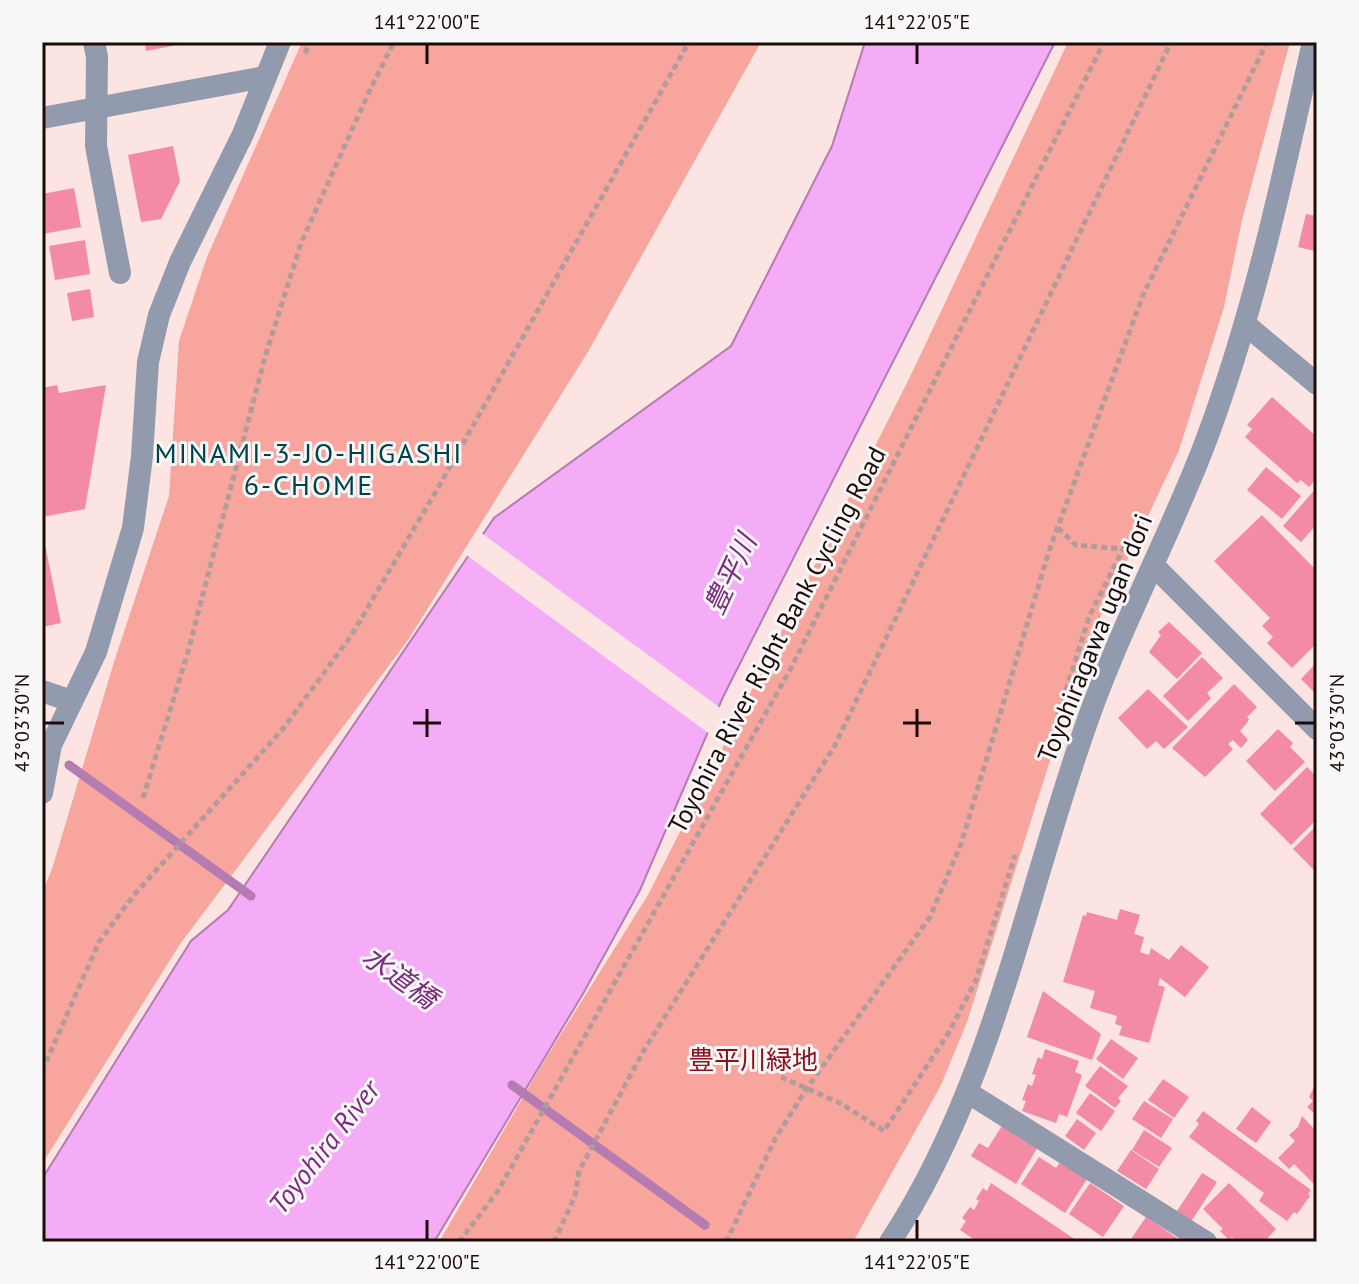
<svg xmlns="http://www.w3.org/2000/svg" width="1359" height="1284" viewBox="0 0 1359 1284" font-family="'PT Sans','Noto Sans JP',sans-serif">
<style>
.green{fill:#f7a59d}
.water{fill:#f4acf7;stroke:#b47cb0;stroke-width:2}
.pier{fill:#fbe4e2}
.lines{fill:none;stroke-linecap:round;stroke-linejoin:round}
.stream{stroke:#b47cb0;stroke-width:9}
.building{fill:#f38ba4}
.path{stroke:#b29c9b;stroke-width:5;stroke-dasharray:6 4;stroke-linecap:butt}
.minor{stroke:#929aad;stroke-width:22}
.tertiary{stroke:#929aad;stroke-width:22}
.ticks{fill:none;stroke:#1d0b0a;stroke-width:3}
.labels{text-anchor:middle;stroke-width:6;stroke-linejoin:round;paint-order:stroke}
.street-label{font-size:26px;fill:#1d0b0a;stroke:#f7f7f7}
.park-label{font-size:26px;fill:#8e0f19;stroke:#f7f7f7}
.neighbourhood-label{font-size:28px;letter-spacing:2px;fill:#004248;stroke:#f7f7f7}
.water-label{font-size:28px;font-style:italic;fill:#7d2a83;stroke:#f7f7f7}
.neatline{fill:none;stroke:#1d0b0a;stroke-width:3}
.ticks-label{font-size:20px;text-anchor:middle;fill:#1d0b0a}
</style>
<rect width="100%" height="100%" fill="#fbe4e2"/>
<!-- green -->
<g class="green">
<polygon points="302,42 761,42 589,350 408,640 180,944 42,1164 42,893 52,869 114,662 169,496 179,341 207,257"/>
<polygon points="1068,42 1290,42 1242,220 1224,307 1179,450 1098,622 1059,732 967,1022 941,1085 853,1242 439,1242 541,1066 648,895 910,377"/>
</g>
<!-- water -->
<polygon class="water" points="865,42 1055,42 723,697 640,890 584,992 434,1242 42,1242 42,1179 191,941 228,910 494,518 731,346 832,146"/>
<!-- pier -->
<polygon class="pier" points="480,532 722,709 711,735 465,554"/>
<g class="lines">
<!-- stream -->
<g class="stream">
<polyline points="69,765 251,896"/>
<polyline points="512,1085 705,1225"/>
</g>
</g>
<!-- building -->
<g class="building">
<polygon points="145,42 187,42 187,43 146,51"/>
<polygon points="173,146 180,181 161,219 141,222 128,155"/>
<polygon points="74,188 81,227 42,234 42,194"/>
<polygon points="1306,214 1317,216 1315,251 1298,247"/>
<polygon points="85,240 90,274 55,280 49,246"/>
<polygon points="90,289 94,317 72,321 67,293"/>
<polygon points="57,385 59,393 106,385 85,509 42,517 42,388"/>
<polygon points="1272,397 1317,437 1317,478 1309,487 1301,480 1297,483 1245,437 1252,429 1247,425"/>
<polygon points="1266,467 1301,496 1282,519 1247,490"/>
<polygon points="1317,487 1317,524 1301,542 1283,526"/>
<polygon points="1262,515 1317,571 1317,643 1292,668 1267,643 1273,637 1262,626 1270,618 1214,561"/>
<polygon points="42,530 61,623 42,627"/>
<polygon points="1169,622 1202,653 1177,679 1149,652 1161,635 1158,632"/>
<polygon points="1202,657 1223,678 1207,693 1211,698 1188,721 1163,696"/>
<polygon points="1317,662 1317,695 1301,679"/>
<polygon points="1234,684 1257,707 1247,717 1249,719 1247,723 1240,731 1248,740 1241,748 1233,740 1228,744 1233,749 1205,777 1172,748"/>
<polygon points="1148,689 1188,727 1164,749 1156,741 1147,749 1118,718"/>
<polygon points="1278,729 1293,743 1290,747 1305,762 1275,791 1246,761"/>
<polygon points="1307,767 1317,777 1317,819 1291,845 1260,814"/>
<polygon points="1317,825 1317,873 1293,849"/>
<polygon points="1120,909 1140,915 1134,934 1144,937 1140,952 1149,955 1151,948 1169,960 1181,945 1209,967 1185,997 1160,978 1158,985 1165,987 1149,1043 1119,1035 1122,1026 1115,1024 1117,1016 1090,1008 1095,991 1063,982 1083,915 1086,916 1087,912 1117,920"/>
<polygon points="1043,991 1101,1034 1092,1060 1027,1037"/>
<polygon points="1111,1039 1138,1058 1123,1079 1096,1059"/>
<polygon points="1045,1049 1079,1061 1075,1072 1082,1075 1067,1117 1059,1114 1056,1123 1022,1111 1026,1101 1022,1100 1028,1084 1032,1086 1036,1075 1032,1074 1038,1057 1042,1059"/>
<polygon points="1100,1066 1128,1086 1118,1098 1121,1101 1115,1108 1085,1086"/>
<polygon points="1163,1079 1189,1097 1174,1118 1148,1100"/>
<polygon points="1317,1081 1317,1116 1307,1107 1313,1101 1309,1097"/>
<polygon points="1090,1093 1115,1111 1101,1131 1076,1113"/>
<polygon points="1144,1101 1173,1119 1161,1138 1132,1119"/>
<polygon points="1252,1107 1271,1122 1256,1143 1236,1129"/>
<polygon points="1203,1111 1311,1190 1308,1194 1310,1196 1297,1214 1294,1212 1287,1221 1259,1201 1264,1193 1189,1137 1199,1124 1196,1121"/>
<polygon points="1302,1116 1317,1132 1317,1187 1294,1164 1289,1169 1278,1158 1295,1141 1289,1135 1298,1127"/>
<polygon points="1077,1119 1096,1133 1084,1150 1065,1136"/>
<polygon points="1003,1124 1039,1145 1016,1184 971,1156 979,1143 988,1148"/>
<polygon points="1144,1130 1172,1148 1159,1167 1132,1150"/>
<polygon points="1131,1150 1159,1169 1146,1189 1117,1171"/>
<polygon points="1039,1157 1056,1168 1061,1161 1087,1179 1065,1213 1021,1184"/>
<polygon points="1202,1173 1217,1182 1190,1223 1175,1214"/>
<polygon points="991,1183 1079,1242 978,1242 960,1230 966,1221 962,1218 970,1207 974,1210 979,1201 976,1199 983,1188 987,1191"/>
<polygon points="1090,1183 1124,1206 1103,1237 1069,1214"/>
<polygon points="1229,1183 1276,1229 1264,1242 1237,1242 1232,1237 1229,1240 1220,1231 1223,1229 1203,1209"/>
<polygon points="1146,1217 1183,1242 1129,1242"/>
</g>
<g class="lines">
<!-- path -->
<g class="path">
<polyline points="305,53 311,42"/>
<polyline points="1058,528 1076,545 1123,549 1133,554"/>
<polyline points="1045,757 1089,617 1123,549"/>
<polyline points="143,798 187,655 265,357 301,243 369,92 394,42"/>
<polyline points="42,1071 99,942 134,895 282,730 351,636 439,486 689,42"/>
<polyline points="781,1077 840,1103 884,1131 948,1034 976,980 1015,855"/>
<polyline points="459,1242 498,1191 791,668 1104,42"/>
<polyline points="554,1242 575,1196 579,1171 644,1050 835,745 1171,42"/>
<polyline points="726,1242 775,1139 807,1088 930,917 961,844 1049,551 1143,295 1267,42"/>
</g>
<!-- minor -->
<g class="minor">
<polyline points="1246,325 1317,384"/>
<polyline points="1153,565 1317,729"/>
<polyline points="42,691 71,701"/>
<polyline points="42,793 51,745 96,652 133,528 142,456 148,362 159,315 180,262 243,134 280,42"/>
<polyline points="967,1092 1206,1242"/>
</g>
<!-- tertiary -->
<g class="tertiary">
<polyline points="94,42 97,57 96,146 120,273"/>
<polyline points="42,118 265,77"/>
<path d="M890 1242C992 1088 1026 893 1087 722 1121 625 1171 534 1207 438 1255 309 1283 176 1313 42"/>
</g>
</g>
<!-- ticks -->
<path class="ticks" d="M427 44V64M917 44V64M427 709V737M917 709V737M44 723H64M413 723H441M903 723H931M1295 723H1315M427 1220V1240M917 1220V1240"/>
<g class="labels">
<!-- street labels -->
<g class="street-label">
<text transform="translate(1095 638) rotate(-68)" y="9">Toyohiragawa ugan dori</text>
<text transform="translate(777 640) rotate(-62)" y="9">Toyohira River Right Bank Cycling Road</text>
</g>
<!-- park labels -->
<g class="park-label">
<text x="753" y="1069">豊平川緑地</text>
</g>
<!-- neighbourhood labels -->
<g class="neighbourhood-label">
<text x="309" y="463">MINAMI-3-JO-HIGASHI<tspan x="309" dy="32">6-CHOME</tspan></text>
</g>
<!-- water labels -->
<g class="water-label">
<text transform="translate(730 574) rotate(-65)" y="10">豊平川</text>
<text transform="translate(400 977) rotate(36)" y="10">水道橋</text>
<text transform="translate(324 1147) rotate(-52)" y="10">Toyohira River</text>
</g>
</g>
<!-- border -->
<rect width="1359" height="1284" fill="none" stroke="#f7f7f7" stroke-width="88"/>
<rect x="44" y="44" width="1271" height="1196" class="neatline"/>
<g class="ticks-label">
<text x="427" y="29">141°22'00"E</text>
<text x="917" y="29">141°22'05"E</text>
<text transform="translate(22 723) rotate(-90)" y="7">43°03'30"N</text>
<text transform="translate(1337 723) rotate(-90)" y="7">43°03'30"N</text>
<text x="427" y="1269">141°22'00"E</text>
<text x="917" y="1269">141°22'05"E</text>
</g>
</svg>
